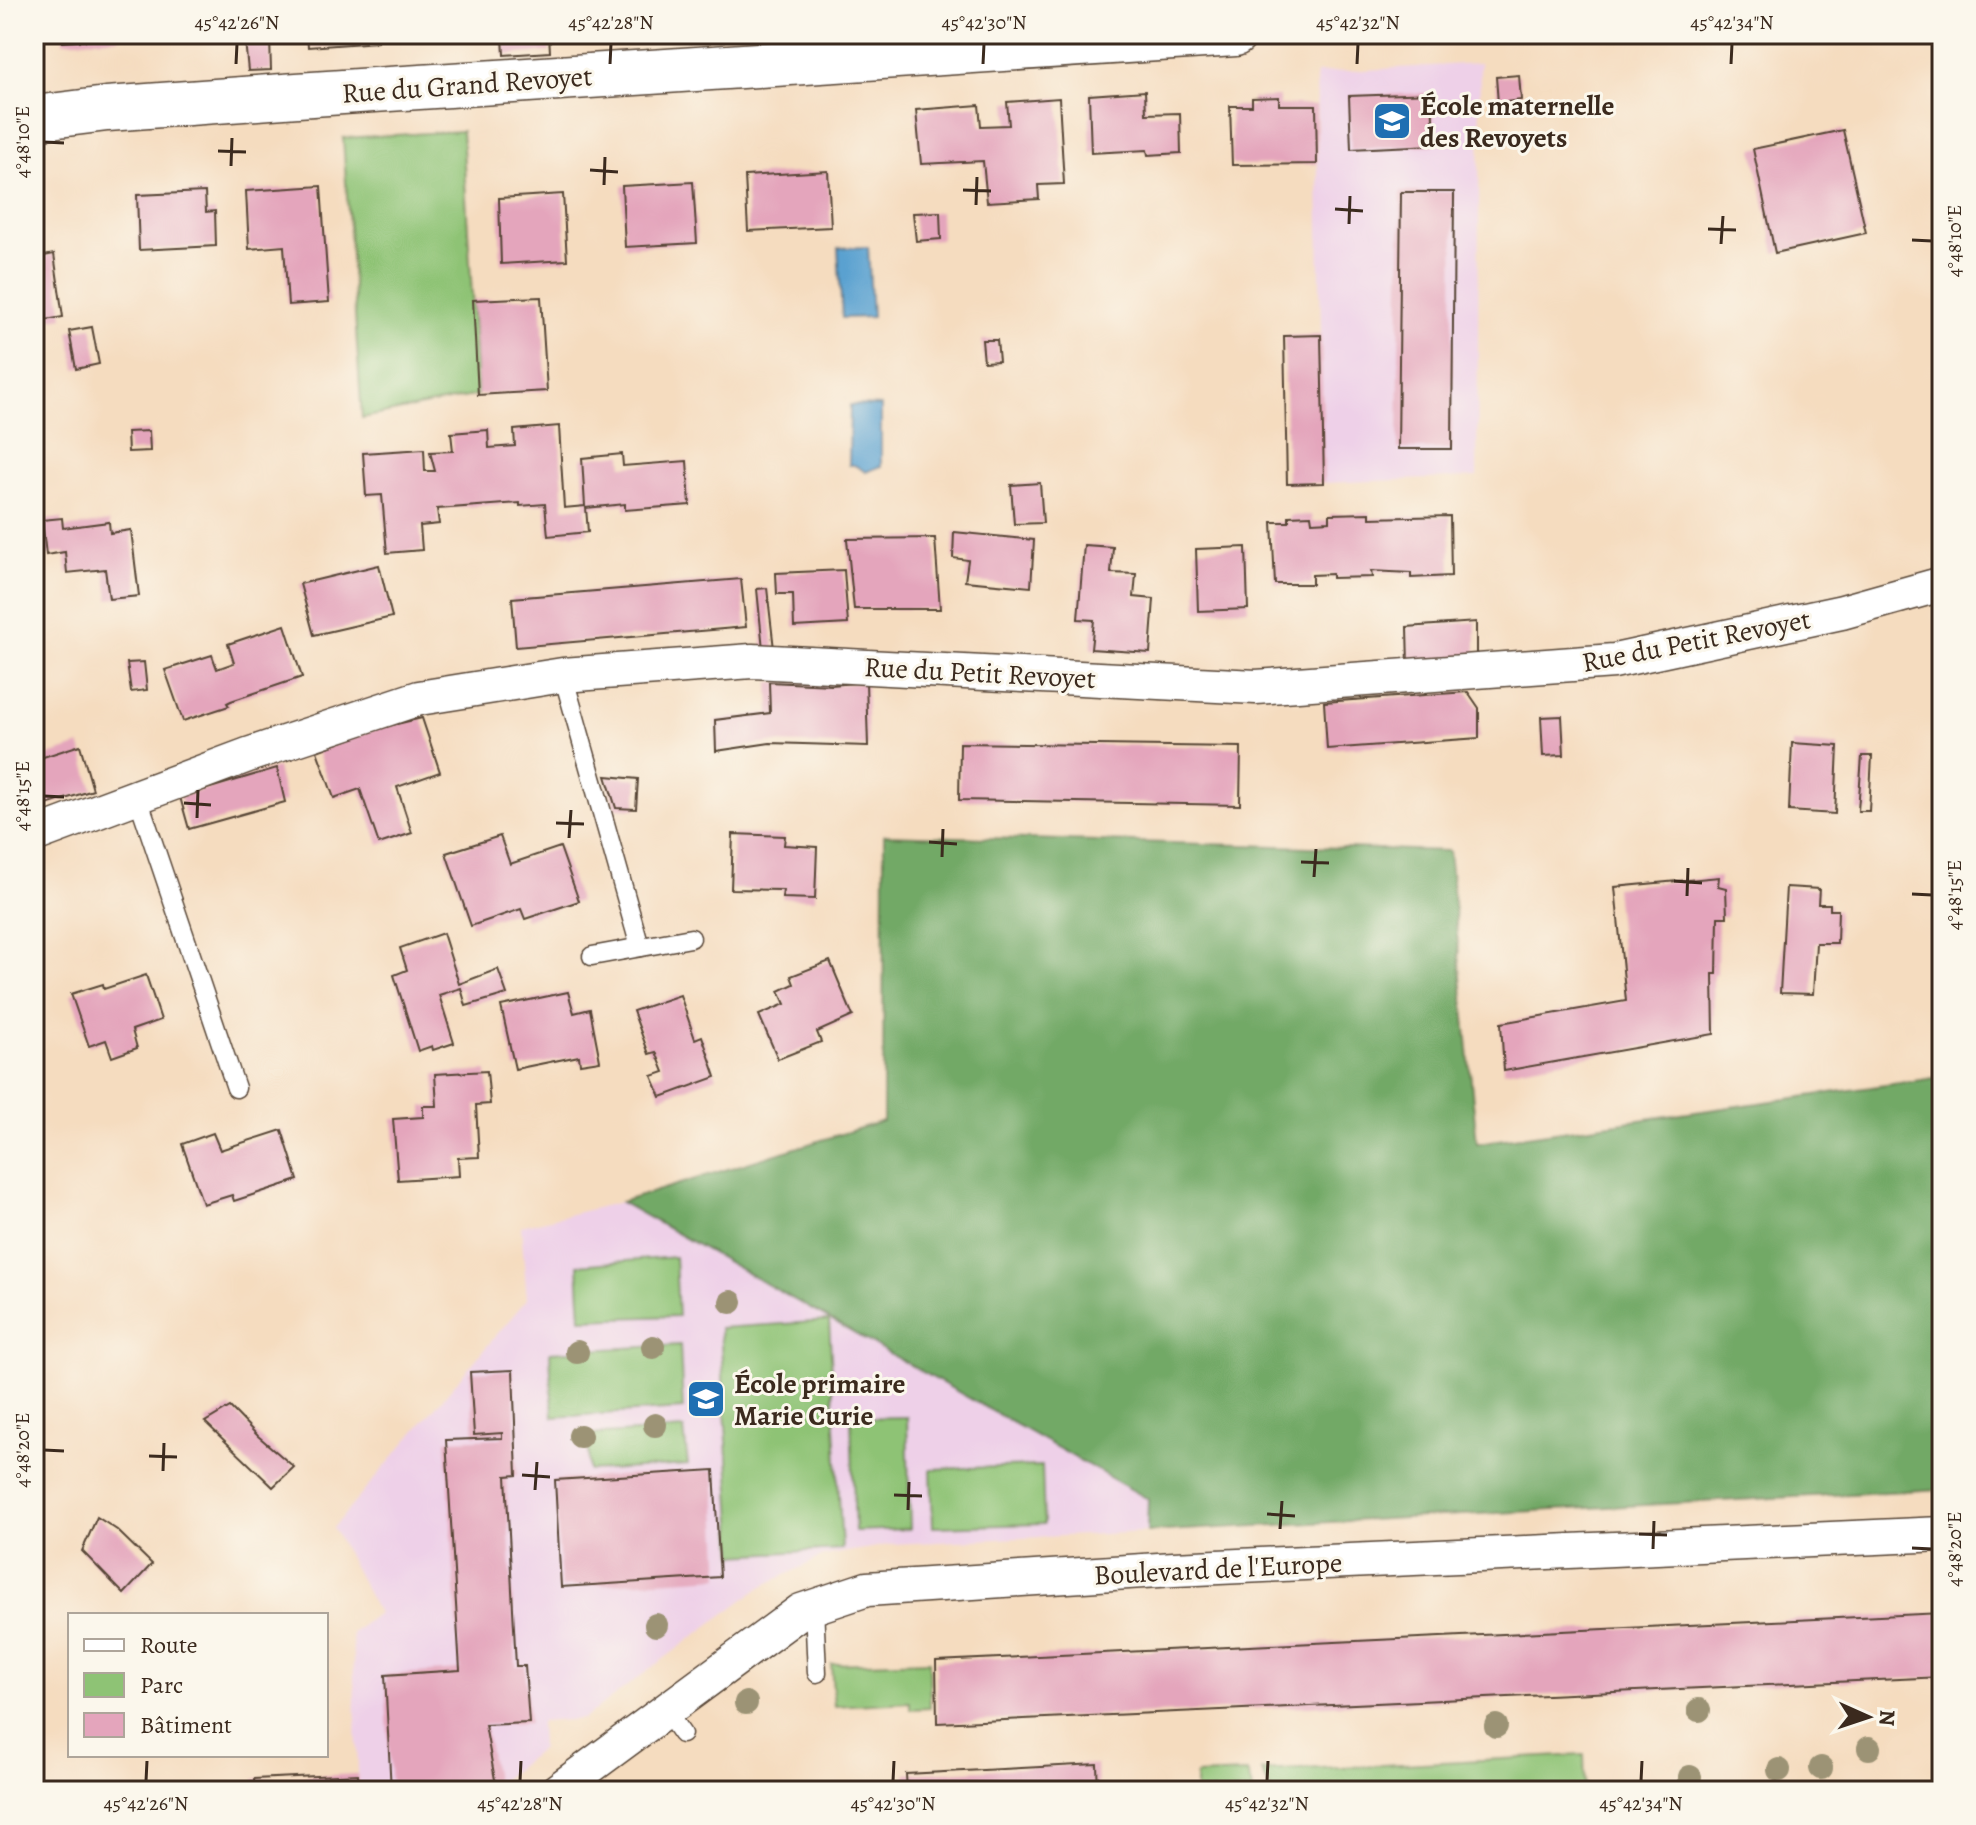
<svg xmlns="http://www.w3.org/2000/svg" width="1976" height="1825" viewBox="0 0 1976 1825" font-family="Alegreya,serif">
<style>
.built{fill:#eed0e8}
.green{fill:#8ec375;stroke:#64764a;stroke-width:2}
.forest{fill:#72a966;stroke:#566a42;stroke-width:2}
.water{fill:#5aa1d0;stroke:#4a6677;stroke-width:2}
.building{fill:#e4a5bc}
.lines{fill:none;stroke-linecap:round;stroke-linejoin:round}
.service-casing{stroke:#574536;stroke-width:21}
.minor-casing{stroke:#574536;stroke-width:37}
.tertiary-casing{stroke:#574536;stroke-width:47}
.service{stroke:#fff;stroke-width:18}
.minor{stroke:#fff;stroke-width:34}
.tertiary{stroke:#fff;stroke-width:44}
.tree{fill:#9c9375}
.ticks{fill:none;stroke:#3b2a1e;stroke-width:3}
.labels{text-anchor:middle;stroke-width:6;stroke-linejoin:round;paint-order:stroke}
.street-label{font-size:28px;fill:#3b2a1e;stroke:#fbf7ec}
.poi-label{font-size:28px;font-weight:bold;fill:#3b2a1e;stroke:#fbf7ec;text-anchor:start}
.neatline{fill:none;stroke:#3b2a1e;stroke-width:3}
.ticks-label{font-size:20px;text-anchor:middle;fill:#3b2a1e}
</style>
<rect width="100%" height="100%" fill="#fbf7ec"/>
<filter id="ink" filterUnits="userSpaceOnUse"><feTurbulence type="fractalNoise" baseFrequency=".0125" numOctaves="2"/><feDisplacementMap in="SourceGraphic" scale="16" xChannelSelector="R" yChannelSelector="G"/><feConvolveMatrix kernelMatrix="1 2 1 2 8 2 1 2 1" color-interpolation-filters="sRGB"/></filter>
<filter id="wash" filterUnits="userSpaceOnUse"><feTurbulence type="fractalNoise" baseFrequency=".006" numOctaves="4" result="noise"/><feDisplacementMap in="SourceGraphic" scale="32" xChannelSelector="R" yChannelSelector="G"/><feGaussianBlur stdDeviation="1.8" result="paint"/><feColorMatrix in="noise" values="0 0 0 0 0 0 0 0 0 0 0 0 0 0 0 0 0 1.4 0 .05"/><feComposite in="paint" operator="in"/></filter>
<g filter="url(#wash)">
<rect width="100%" height="100%" fill="#f5dcbf"/>
<!-- built -->
<g class="built">
<polygon points="1480,63 1477,477 1324,483 1316,73"/>
<polygon points="621,1202 1148,1499 1147,1532 893,1544 824,1556 759,1588 583,1719 540,1722 541,1749 487,1791 359,1791 352,1633 378,1613 333,1528 527,1299 521,1226"/>
</g>
<!-- green -->
<g class="green">
<polygon points="462,131 478,395 362,418 343,138"/>
<polygon points="675,1257 678,1316 581,1319 578,1265"/>
<polygon points="829,1321 842,1549 734,1555 720,1328"/>
<polygon points="680,1345 683,1409 553,1417 550,1352"/>
<polygon points="907,1417 910,1529 855,1531 851,1418"/>
<polygon points="684,1429 688,1465 589,1471 588,1435"/>
<polygon points="1042,1466 1044,1524 933,1527 931,1469"/>
<polygon points="929,1661 930,1708 910,1709 910,1702 834,1706 831,1664"/>
<polygon points="1584,1755 1585,1791 1271,1791 1262,1771"/>
<polygon points="1247,1773 1253,1791 1196,1791 1196,1775"/>
</g>
<!-- forest -->
<polygon class="forest" points="884,835 1449,851 1477,1143 1942,1077 1942,1489 1147,1532 1148,1499 621,1202 883,1121"/>
<!-- water -->
<g class="water">
<polygon points="868,247 872,317 842,318 838,248"/>
<polygon points="850,405 881,406 881,466 866,472 854,465 849,465"/>
</g>
<g id="blocks">
<!-- building -->
<g class="building">
<polygon points="63,34 120,34 120,38 63,42"/>
<polygon points="307,34 377,34 378,42 308,47"/>
<polygon points="525,34 549,34 550,52 504,55 503,37"/>
<polygon points="270,39 271,70 248,71 245,40"/>
<polygon points="1519,75 1521,100 1498,103 1496,77"/>
<polygon points="1145,91 1146,114 1180,113 1181,153 1148,155 1147,150 1091,153 1089,95"/>
<polygon points="1432,93 1434,145 1351,149 1349,96"/>
<polygon points="1279,97 1279,105 1316,105 1317,164 1232,165 1230,106 1252,106 1252,98"/>
<polygon points="1059,98 1064,184 1038,185 1039,199 987,202 983,161 921,164 916,110 979,105 981,126 1009,125 1007,102"/>
<polygon points="1843,130 1866,233 1775,253 1753,149"/>
<polygon points="828,171 831,227 748,231 745,176"/>
<polygon points="693,182 697,243 625,247 622,186"/>
<polygon points="321,186 329,302 288,305 284,246 249,249 246,191"/>
<polygon points="205,192 206,212 215,211 216,246 139,250 137,195"/>
<polygon points="1401,192 1454,192 1452,449 1398,449"/>
<polygon points="563,194 567,260 501,264 499,198"/>
<polygon points="940,212 941,239 916,241 913,213"/>
<polygon points="54,254 63,317 34,322 34,258"/>
<polygon points="541,297 547,391 478,395 473,300"/>
<polygon points="92,327 99,364 76,369 69,331"/>
<polygon points="1321,335 1324,483 1287,484 1284,336"/>
<polygon points="982,340 997,340 999,361 984,362"/>
<polygon points="559,426 564,508 585,506 582,458 622,454 623,466 687,461 690,505 625,510 625,504 586,508 588,532 548,536 545,504 520,506 520,503 437,509 439,524 420,526 422,550 387,553 382,495 366,496 363,453 424,449 425,471 435,471 430,452 453,451 451,433 488,430 489,448 515,446 514,430"/>
<polygon points="149,431 150,451 128,452 127,432"/>
<polygon points="34,456 41,480 34,482"/>
<polygon points="1040,483 1043,523 1014,524 1011,485"/>
<polygon points="1370,513 1370,518 1450,516 1451,576 1411,578 1411,573 1371,571 1372,577 1332,578 1332,574 1312,575 1312,584 1275,584 1272,522 1289,522 1289,516 1311,515 1312,522 1330,521 1330,514"/>
<polygon points="62,518 63,528 109,522 110,533 131,530 139,596 109,599 105,569 67,573 65,552 46,555 42,520"/>
<polygon points="954,532 1034,540 1031,587 965,581 968,560 953,558"/>
<polygon points="935,538 940,609 854,609 847,539"/>
<polygon points="1084,545 1113,547 1111,573 1136,574 1134,597 1154,599 1150,653 1091,649 1094,620 1078,619"/>
<polygon points="1246,547 1248,609 1198,611 1196,549"/>
<polygon points="379,565 392,617 314,635 300,584"/>
<polygon points="844,570 848,624 794,627 793,594 777,594 776,573"/>
<polygon points="741,579 746,627 516,647 512,598"/>
<polygon points="767,588 774,649 763,649 757,589"/>
<polygon points="1476,622 1476,661 1408,665 1407,627"/>
<polygon points="285,625 302,677 231,701 227,703 229,706 183,721 165,670 212,655 217,669 234,663 228,644"/>
<polygon points="144,662 147,690 131,692 127,663"/>
<polygon points="769,682 832,685 866,682 868,746 770,743 716,751 715,720 770,713"/>
<polygon points="1468,692 1479,708 1479,738 1327,749 1324,702"/>
<polygon points="1562,716 1564,755 1543,756 1541,717"/>
<polygon points="422,718 440,772 397,787 412,833 379,844 360,789 334,798 317,751 380,728"/>
<polygon points="960,743 1241,747 1240,805 959,800"/>
<polygon points="1792,743 1838,746 1835,814 1789,811"/>
<polygon points="80,745 93,790 34,809 34,760"/>
<polygon points="1862,756 1872,756 1869,811 1858,811"/>
<polygon points="277,768 285,802 189,829 180,797"/>
<polygon points="606,776 638,779 636,809 616,808"/>
<polygon points="733,834 785,836 784,845 817,847 815,899 782,898 783,890 731,889"/>
<polygon points="500,836 510,864 560,847 579,901 525,919 521,909 471,926 446,853"/>
<polygon points="1719,877 1718,886 1726,888 1727,917 1718,917 1717,974 1713,974 1714,1034 1504,1071 1501,1023 1626,1001 1615,887"/>
<polygon points="1786,887 1819,889 1818,904 1830,904 1830,910 1838,910 1837,943 1816,943 1813,994 1780,993"/>
<polygon points="443,933 459,984 498,969 507,994 466,1006 461,988 439,995 454,1043 433,1050 432,1046 418,1051 394,975 407,970 400,948"/>
<polygon points="830,961 853,1016 817,1032 821,1042 778,1059 759,1015 785,1004 779,991 794,984 791,976"/>
<polygon points="146,975 161,1020 132,1030 137,1048 112,1057 106,1040 89,1046 71,994 103,984 104,989"/>
<polygon points="568,992 574,1013 590,1009 600,1061 580,1064 579,1056 515,1069 501,1006"/>
<polygon points="680,995 695,1039 702,1036 716,1077 661,1097 652,1076 664,1072 656,1052 649,1054 633,1011"/>
<polygon points="487,1071 490,1104 476,1105 479,1157 458,1158 459,1176 398,1180 393,1119 423,1117 423,1106 437,1106 435,1074"/>
<polygon points="282,1130 298,1180 234,1201 232,1195 203,1204 182,1144 213,1133 220,1150"/>
<polygon points="513,1370 517,1475 506,1476 516,1666 525,1666 529,1723 485,1725 496,1785 487,1791 391,1791 385,1675 460,1670 446,1440 502,1438 502,1433 474,1435 470,1372"/>
<polygon points="230,1407 258,1436 294,1467 273,1487 205,1422"/>
<polygon points="714,1470 720,1577 561,1587 555,1480"/>
<polygon points="97,1517 117,1530 152,1564 124,1594 82,1551"/>
<polygon points="1942,1613 1942,1677 937,1723 936,1661"/>
<polygon points="1097,1764 1098,1791 907,1791 906,1774"/>
<polygon points="358,1774 359,1791 255,1791 254,1779"/>
</g>
</g>
</g>
<g filter="url(#ink)">
<use href="#blocks" fill-opacity="0" stroke="#574536" stroke-width="2"/>
<g class="lines">
<defs>
<g id="service">
<polyline points="563,675 640,947"/>
<polyline points="137,795 236,1088"/>
<polyline points="592,956 691,938"/>
<polyline points="814,1607 817,1673"/>
<polyline points="665,1710 682,1734"/>
</g>
<g id="minor">
<polyline points="34,835 248,755 419,698 563,675 752,661 1256,687 1614,661 1842,612 1942,584"/>
<polyline points="557,1791 801,1611 867,1589 1174,1569 1942,1534"/>
</g>
<polyline id="tertiary" points="34,118 107,109 297,95 1235,34"/>
</defs>
<!-- service casing -->
<use href="#service" class="service-casing"/>
<!-- minor casing -->
<use href="#minor" class="minor-casing"/>
<!-- tertiary casing -->
<use href="#tertiary" class="tertiary-casing"/>
<!-- service -->
<use href="#service" class="service"/>
<!-- minor -->
<use href="#minor" class="minor"/>
<!-- tertiary -->
<use href="#tertiary" class="tertiary"/>
</g>
<!-- trees -->
<g class="tree">
<circle cx="731" cy="1302" r="12"/>
<circle cx="653" cy="1347" r="12"/>
<circle cx="577" cy="1352" r="12"/>
<circle cx="655" cy="1425" r="12"/>
<circle cx="580" cy="1436" r="12"/>
<circle cx="656" cy="1625" r="12"/>
<circle cx="746" cy="1703" r="12"/>
<circle cx="1699" cy="1710" r="12"/>
<circle cx="1496" cy="1726" r="12"/>
<circle cx="1869" cy="1748" r="12"/>
<circle cx="1821" cy="1768" r="12"/>
<circle cx="1779" cy="1770" r="12"/>
<circle cx="1690" cy="1777" r="12"/>
</g>
</g>
<!-- ticks -->
<path class="ticks" d="M236 64 237 44M610 64 611 44M983 64 984 44M1357 64 1358 44M1731 64 1732 44M44 142 64 143M218 151 246 152M231 166 232 138M590 170 618 172M604 185 605 157M963 190 991 191M976 205 977 177M1335 209 1363 211M1349 224 1350 196M1708 229 1736 230M1912 240 1932 241M1721 244 1723 216M44 796 64 797M184 803 211 805M197 818 198 790M556 823 584 824M569 838 571 810M929 842 957 844M942 857 943 829M1301 862 1329 863M1314 877 1316 849M1674 881 1702 883M1912 894 1932 895M1687 896 1688 868M44 1450 64 1451M149 1456 177 1457M163 1471 164 1443M522 1475 550 1477M535 1490 537 1462M894 1495 922 1496M908 1510 909 1482M1267 1514 1295 1516M1280 1529 1282 1501M1639 1534 1667 1535M1912 1548 1932 1549M1653 1549 1654 1521M146 1781 147 1761M520 1781 521 1761M893 1781 894 1761M1267 1781 1268 1761M1641 1781 1642 1761"/>
<!-- icons -->
<defs>
<symbol id="school-square" viewBox="-11 -11 22 22"><rect x="-9" y="-9" width="18" height="18" rx="4" fill="#1f6fb2" stroke="#fbf7ec"/><path d="M0-5L7-2L0 1L-7-2ZM-4 1L0 2.5L4 1V4Q0 6-4 4Z" fill="#fff"/></symbol>
</defs>
<g fill-rule="evenodd">
<use href="#school-square" x="1370" y="99" width="44" height="44"/>
<use href="#school-square" x="684" y="1377" width="44" height="44"/>
</g>
<g class="labels">
<!-- street labels -->
<g class="street-label">
<text transform="translate(467 84) rotate(-4)" y="10">Rue du Grand Revoyet</text>
<text transform="translate(1696 640) rotate(-11)" y="10">Rue du Petit Revoyet</text>
<text transform="translate(980 672) rotate(3)" y="10">Rue du Petit Revoyet</text>
<text transform="translate(1218 1568) rotate(-3)" y="10">Boulevard de l'Europe</text>
</g>
<!-- poi labels -->
<g class="poi-label">
<text x="1420" y="115">École maternelle<tspan x="1420" dy="32">des Revoyets</tspan></text>
<text x="734" y="1393">École primaire<tspan x="734" dy="32">Marie Curie</tspan></text>
</g>
</g>
<!-- margin -->
<rect width="1976" height="1825" fill="none" stroke="#fbf7ec" stroke-width="88"/>
<!-- legend -->
<rect x="68" y="1613" width="260" height="144" fill="#fbf7ec" stroke="#aea59a" stroke-width="2"/>
<rect x="84" y="1639" width="40" height="12" fill="#ffffff" stroke="#aea59a" stroke-width="2"/>
<text x="140" y="1653" font-size="24" fill="#3b2a1e">Route</text>
<rect x="84" y="1673" width="40" height="24" fill="#8ec375" stroke="#aea59a" stroke-width="2"/>
<text x="140" y="1693" font-size="24" fill="#3b2a1e">Parc</text>
<rect x="84" y="1713" width="40" height="24" fill="#e4a5bc" stroke="#aea59a" stroke-width="2"/>
<text x="140" y="1733" font-size="24" fill="#3b2a1e">Bâtiment</text>
<!-- north arrow -->
<g transform="translate(1868 1717) rotate(93)" stroke="#fbf7ec" stroke-width="6" paint-order="stroke">
<path d="M0-6L14 30L0 20L-14 30Z" fill="#3b2a1e"/>
<text y="-12" font-size="22" font-weight="bold" text-anchor="middle" fill="#3b2a1e">N</text>
</g>
<rect x="44" y="44" width="1888" height="1737" class="neatline"/>
<g class="ticks-label">
<text x="237" y="29">45°42'26"N</text>
<text x="611" y="29">45°42'28"N</text>
<text x="984" y="29">45°42'30"N</text>
<text x="1358" y="29">45°42'32"N</text>
<text x="1732" y="29">45°42'34"N</text>
<text transform="translate(22 142) rotate(-90)" y="7">4°48'10"E</text>
<text transform="translate(1954 241) rotate(-90)" y="7">4°48'10"E</text>
<text transform="translate(22 796) rotate(-90)" y="7">4°48'15"E</text>
<text transform="translate(1954 895) rotate(-90)" y="7">4°48'15"E</text>
<text transform="translate(22 1450) rotate(-90)" y="7">4°48'20"E</text>
<text transform="translate(1954 1549) rotate(-90)" y="7">4°48'20"E</text>
<text x="146" y="1810">45°42'26"N</text>
<text x="520" y="1810">45°42'28"N</text>
<text x="893" y="1810">45°42'30"N</text>
<text x="1267" y="1810">45°42'32"N</text>
<text x="1641" y="1810">45°42'34"N</text>
</g>
</svg>
